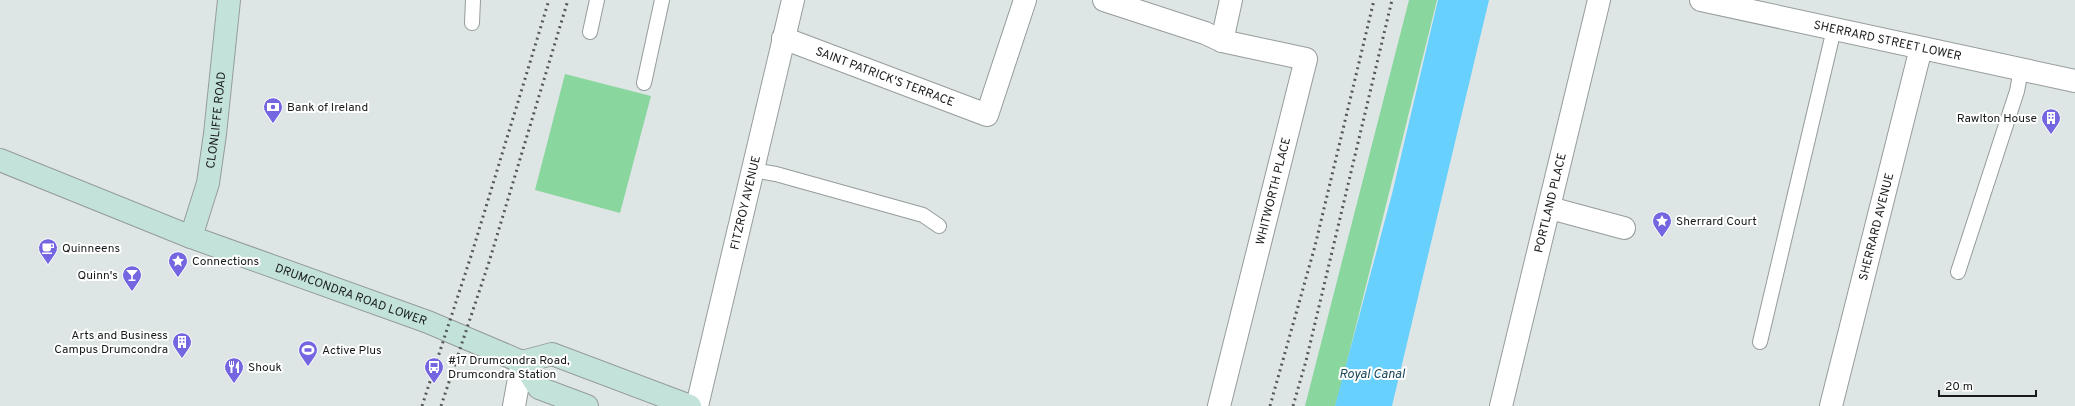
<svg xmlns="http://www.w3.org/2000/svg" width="2075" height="406" viewBox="0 0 2075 406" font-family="Overpass,sans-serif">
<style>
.green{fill:#89d69e}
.water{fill:#67d0fc}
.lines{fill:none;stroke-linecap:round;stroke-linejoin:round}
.lane-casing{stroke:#959c9b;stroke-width:16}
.street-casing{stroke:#959c9b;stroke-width:24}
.secondary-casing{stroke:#959c9b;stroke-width:24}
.lane{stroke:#fff;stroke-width:14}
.street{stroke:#fff;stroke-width:22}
.secondary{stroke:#c3e3da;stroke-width:22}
.rail{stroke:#545757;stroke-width:3;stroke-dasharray:2 4;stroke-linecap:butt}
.labels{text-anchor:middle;stroke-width:4;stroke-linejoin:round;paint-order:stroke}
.street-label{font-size:12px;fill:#191b1b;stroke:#fff}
.poi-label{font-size:12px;fill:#191b1b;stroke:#fff;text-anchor:start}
.water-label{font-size:13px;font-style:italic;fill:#1a475a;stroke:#fff}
</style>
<rect width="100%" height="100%" fill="#dee5e5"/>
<!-- green -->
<g class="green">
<polygon points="1409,0 1437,0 1342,382 1335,406 1305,406"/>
<polygon points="565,74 651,96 620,213 535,190"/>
</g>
<!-- water -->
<polygon class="water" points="1438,0 1489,0 1392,406 1335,406 1392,194"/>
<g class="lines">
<defs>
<g id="lane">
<polyline points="472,23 473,0"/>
<polyline points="590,32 597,0"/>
<polyline points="644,83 662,0"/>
<polyline points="752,170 776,174 923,215 939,226"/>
<polyline points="1958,272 2017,91 2021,70"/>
<polyline points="1760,342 1834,29"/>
</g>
<g id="street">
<polyline points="1104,0 1205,33 1222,41 1306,59 1219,406"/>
<path id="s1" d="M1701 0 2075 81"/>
<path id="s2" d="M783 38 987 115 1025 0"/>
<polyline points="1222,41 1231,0"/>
<polyline points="1550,208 1624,228"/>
<polyline points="514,406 522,362"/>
<path id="s3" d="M697 406 793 0"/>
<path id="s4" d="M1501 406 1599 0"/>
<path id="s5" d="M1831 406 1921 48"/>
</g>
<g id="secondary">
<path id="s6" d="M0 160 191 237 428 322 522 362 539 388 587 406"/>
<path id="s7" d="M191 237 208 183 215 134 229 0"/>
<polyline points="522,362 552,354 690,406"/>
</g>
</defs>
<!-- lane casing -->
<use href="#lane" class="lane-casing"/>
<!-- street casing -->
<use href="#street" class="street-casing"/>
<!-- secondary casing -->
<use href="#secondary" class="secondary-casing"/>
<!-- lane -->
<use href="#lane" class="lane"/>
<!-- street -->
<use href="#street" class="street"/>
<!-- secondary -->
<use href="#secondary" class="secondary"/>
<!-- rail -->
<g class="rail">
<polyline points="422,406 471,256 549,0"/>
<polyline points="441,406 489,262 568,0"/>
<polyline points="1270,406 1315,246 1374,0"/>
<polyline points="1293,406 1306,361 1392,0"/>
</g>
</g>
<!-- icons -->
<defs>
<symbol id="bank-pin" viewBox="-11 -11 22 30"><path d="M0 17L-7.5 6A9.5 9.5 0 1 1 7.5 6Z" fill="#7465e0" stroke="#fff"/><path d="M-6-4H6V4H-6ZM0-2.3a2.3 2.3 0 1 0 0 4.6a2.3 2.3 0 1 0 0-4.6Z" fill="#fff"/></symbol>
<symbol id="building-pin" viewBox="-11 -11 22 30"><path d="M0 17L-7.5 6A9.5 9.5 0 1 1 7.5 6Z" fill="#7465e0" stroke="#fff"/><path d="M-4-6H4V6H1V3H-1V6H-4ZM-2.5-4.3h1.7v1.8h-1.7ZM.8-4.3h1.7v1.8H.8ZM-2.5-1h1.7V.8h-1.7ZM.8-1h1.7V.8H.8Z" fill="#fff"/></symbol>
<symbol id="sight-pin" viewBox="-11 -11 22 30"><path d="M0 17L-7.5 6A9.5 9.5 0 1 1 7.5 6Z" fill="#7465e0" stroke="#fff"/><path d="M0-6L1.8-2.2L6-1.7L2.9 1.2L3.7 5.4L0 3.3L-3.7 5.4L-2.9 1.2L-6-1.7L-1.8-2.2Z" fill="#fff"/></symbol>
<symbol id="cafe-pin" viewBox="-11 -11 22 30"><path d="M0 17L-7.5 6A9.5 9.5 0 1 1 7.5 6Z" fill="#7465e0" stroke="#fff"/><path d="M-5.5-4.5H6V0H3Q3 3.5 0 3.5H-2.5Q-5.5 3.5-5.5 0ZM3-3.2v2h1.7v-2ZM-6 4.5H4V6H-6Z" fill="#fff"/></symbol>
<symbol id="bar-pin" viewBox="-11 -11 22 30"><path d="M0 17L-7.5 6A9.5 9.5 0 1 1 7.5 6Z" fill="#7465e0" stroke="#fff"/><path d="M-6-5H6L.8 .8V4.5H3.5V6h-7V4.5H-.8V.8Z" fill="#fff"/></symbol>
<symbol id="stadium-pin" viewBox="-11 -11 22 30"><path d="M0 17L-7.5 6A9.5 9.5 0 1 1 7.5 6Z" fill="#7465e0" stroke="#fff"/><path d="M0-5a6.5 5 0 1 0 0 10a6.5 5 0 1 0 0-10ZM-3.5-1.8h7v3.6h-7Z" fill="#fff"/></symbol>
<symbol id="restaurant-pin" viewBox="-11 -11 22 30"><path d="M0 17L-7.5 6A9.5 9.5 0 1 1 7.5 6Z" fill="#7465e0" stroke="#fff"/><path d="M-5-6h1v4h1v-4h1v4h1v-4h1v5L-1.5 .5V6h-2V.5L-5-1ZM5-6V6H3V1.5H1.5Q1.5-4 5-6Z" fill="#fff"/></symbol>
<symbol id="bus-pin" viewBox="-11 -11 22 30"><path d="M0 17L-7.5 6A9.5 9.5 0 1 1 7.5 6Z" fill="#7465e0" stroke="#fff"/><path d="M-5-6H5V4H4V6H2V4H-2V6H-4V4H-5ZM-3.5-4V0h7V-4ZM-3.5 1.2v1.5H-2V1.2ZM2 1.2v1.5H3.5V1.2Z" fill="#fff"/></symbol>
</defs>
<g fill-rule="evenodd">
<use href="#bank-pin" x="262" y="96" width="22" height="30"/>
<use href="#building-pin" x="2040" y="107" width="22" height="30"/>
<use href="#sight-pin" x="1651" y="210" width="22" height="30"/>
<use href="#cafe-pin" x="37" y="237" width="22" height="30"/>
<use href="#sight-pin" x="167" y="250" width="22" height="30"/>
<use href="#bar-pin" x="121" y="264" width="22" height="30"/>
<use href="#building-pin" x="171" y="331" width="22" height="30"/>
<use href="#stadium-pin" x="297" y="339" width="22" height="30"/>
<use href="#restaurant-pin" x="223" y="356" width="22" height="30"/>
<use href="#bus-pin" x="423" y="356" width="22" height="30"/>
</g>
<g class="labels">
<!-- street labels -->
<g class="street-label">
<text dy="4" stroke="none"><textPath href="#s1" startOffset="191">SHERRARD STREET LOWER</textPath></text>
<text dy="4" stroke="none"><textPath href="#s2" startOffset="109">SAINT PATRICK'S TERRACE</textPath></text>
<text dy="4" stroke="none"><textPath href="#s7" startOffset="120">CLONLIFFE ROAD</textPath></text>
<text transform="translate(1273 191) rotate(-76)" y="4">WHITWORTH PLACE</text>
<text dy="4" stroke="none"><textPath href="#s3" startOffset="209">FITZROY AVENUE</textPath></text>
<text dy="4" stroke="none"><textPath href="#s4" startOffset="209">PORTLAND PLACE</textPath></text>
<text dy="4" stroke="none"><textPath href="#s5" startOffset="185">SHERRARD AVENUE</textPath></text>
<text dy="4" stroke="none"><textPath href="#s6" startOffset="376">DRUMCONDRA ROAD LOWER</textPath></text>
</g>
<!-- poi labels -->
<g class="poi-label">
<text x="287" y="111">Bank of Ireland</text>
<text x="2037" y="122" text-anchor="end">Rawlton House</text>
<text x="1676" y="225">Sherrard Court</text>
<text x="62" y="252">Quinneens</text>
<text x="192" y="265">Connections</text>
<text x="118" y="279" text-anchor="end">Quinn's</text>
<text x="168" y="339" text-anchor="end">Arts and Business<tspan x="168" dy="14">Campus Drumcondra</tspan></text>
<text x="322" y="354">Active Plus</text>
<text x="448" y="364">#17 Drumcondra Road,<tspan x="448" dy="14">Drumcondra Station</tspan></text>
<text x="248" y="371">Shouk</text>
</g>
<!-- water labels -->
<g class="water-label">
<text x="1372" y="378">Royal Canal</text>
</g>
</g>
<!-- scale -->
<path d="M1939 390v6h97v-6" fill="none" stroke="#191b1b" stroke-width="2"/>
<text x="1945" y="390" font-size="12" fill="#191b1b" stroke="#ffffff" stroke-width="3" paint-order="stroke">20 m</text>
</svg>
